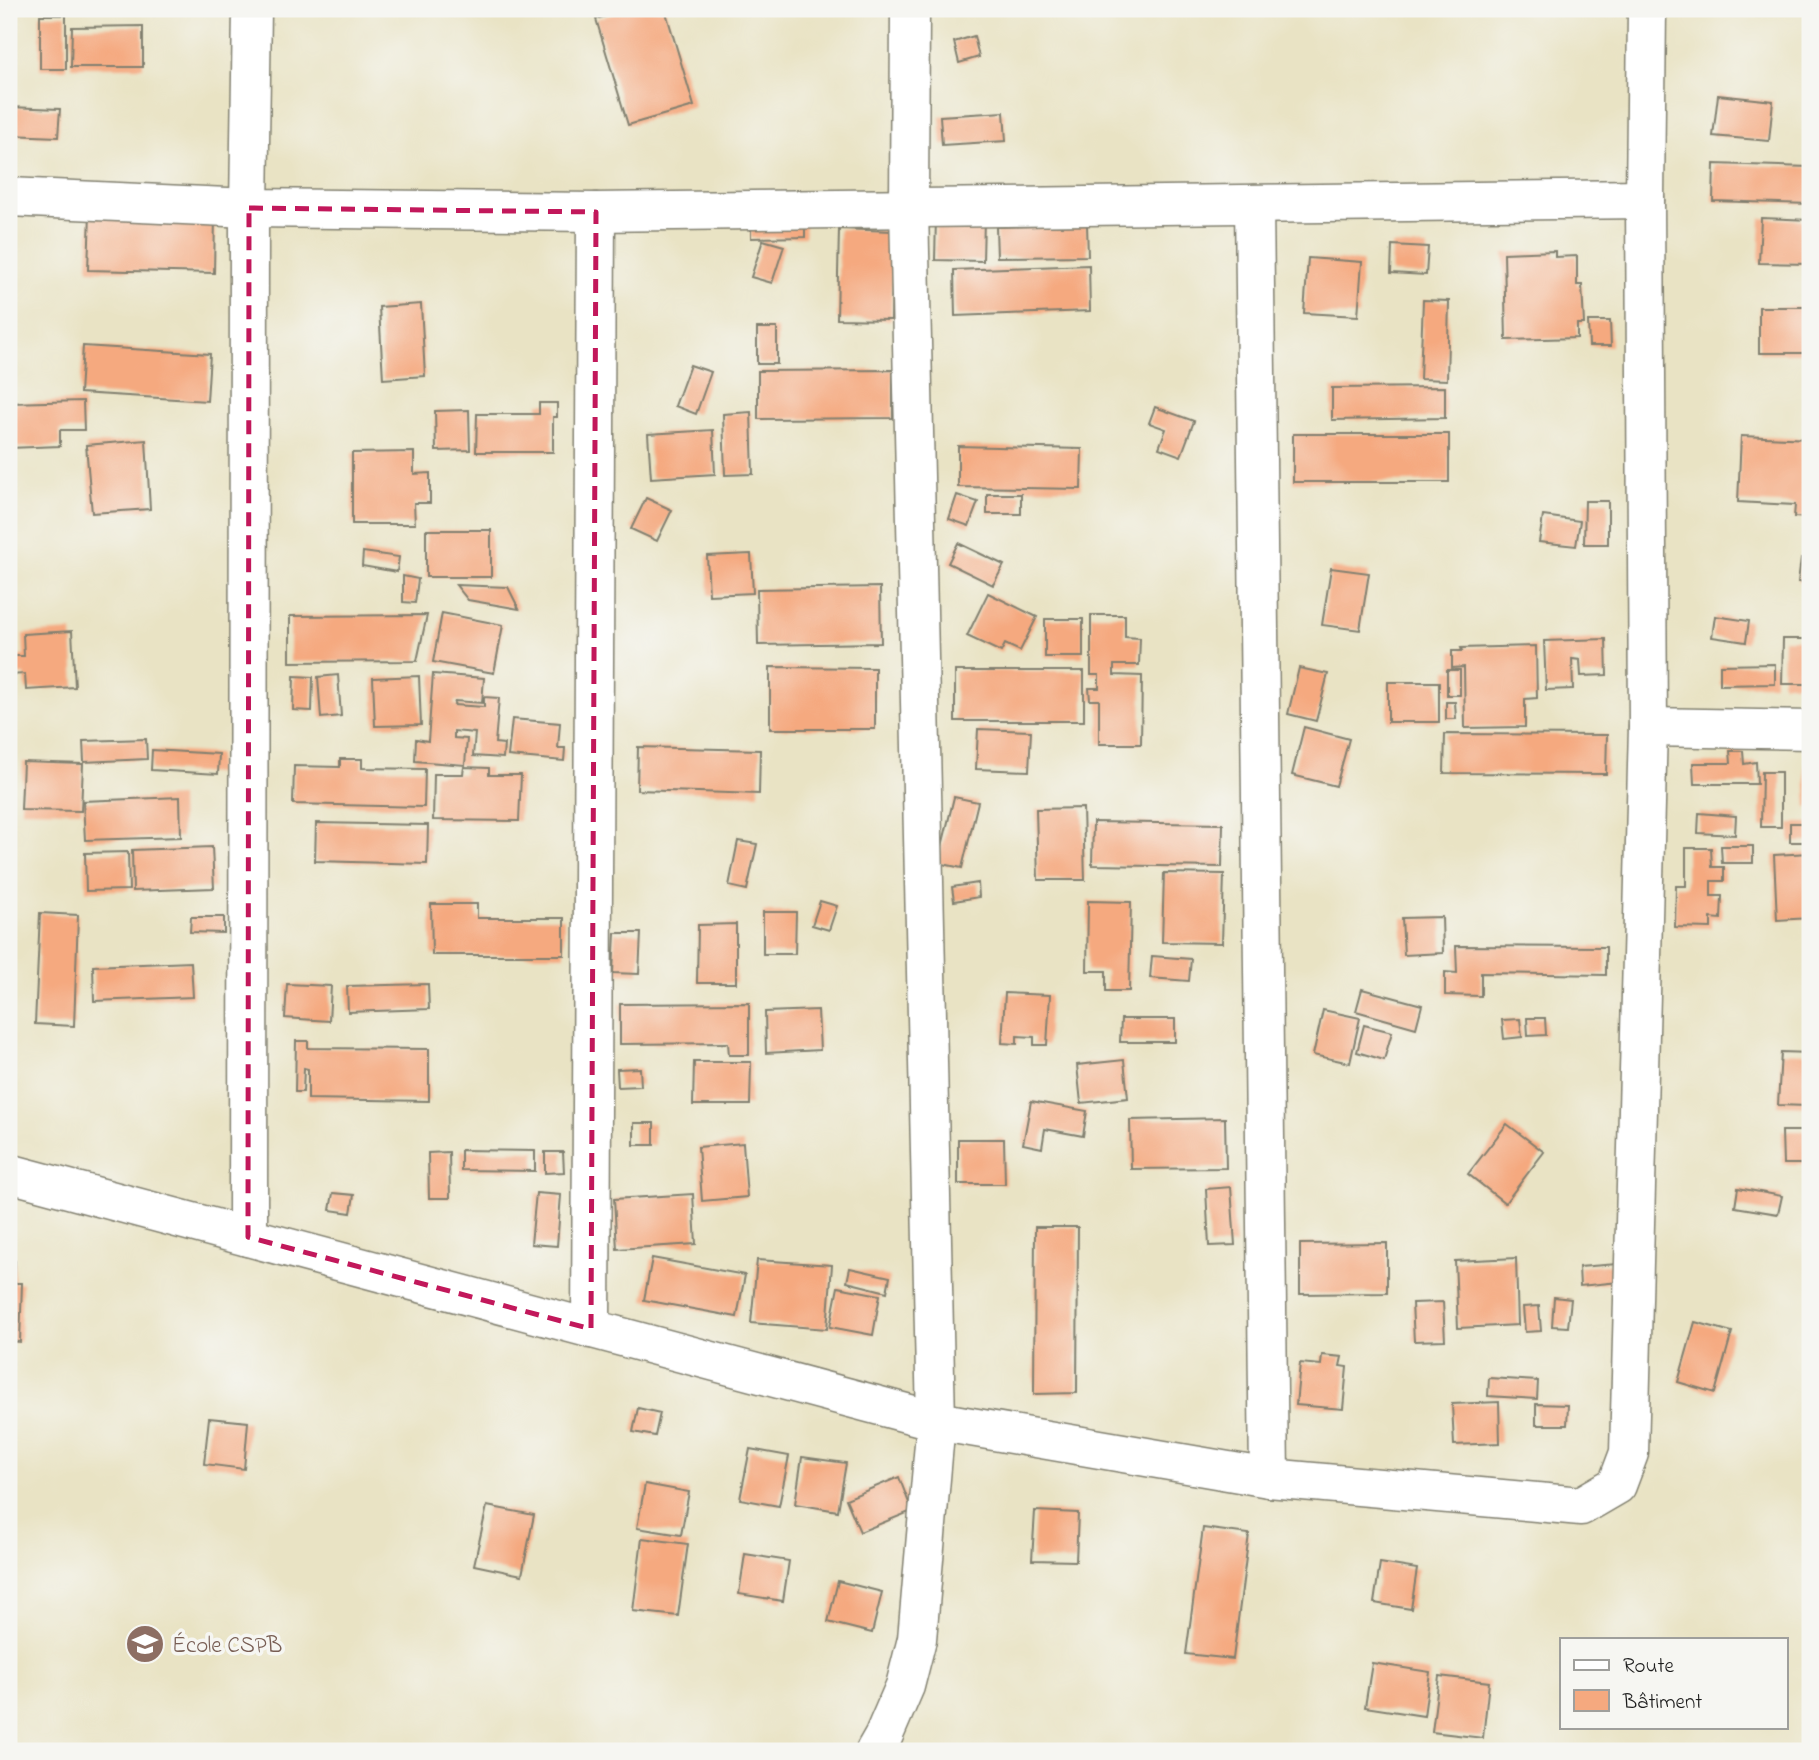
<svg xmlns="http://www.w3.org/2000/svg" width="1819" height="1760" viewBox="0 0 1819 1760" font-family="'Indie Flower',sans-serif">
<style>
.building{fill:#f5a97f}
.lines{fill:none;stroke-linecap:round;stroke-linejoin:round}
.minor-casing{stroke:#828070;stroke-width:41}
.minor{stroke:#fff;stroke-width:38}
.marked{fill:none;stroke:#c2185b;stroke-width:5;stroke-dasharray:14 9;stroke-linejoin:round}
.labels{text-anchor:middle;stroke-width:7;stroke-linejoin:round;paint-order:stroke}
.education-label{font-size:23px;fill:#785e54;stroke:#f6f6f2;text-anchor:start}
</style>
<rect width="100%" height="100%" fill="#f6f6f2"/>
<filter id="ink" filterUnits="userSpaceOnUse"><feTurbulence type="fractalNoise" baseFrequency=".0143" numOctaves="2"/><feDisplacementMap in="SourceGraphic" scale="14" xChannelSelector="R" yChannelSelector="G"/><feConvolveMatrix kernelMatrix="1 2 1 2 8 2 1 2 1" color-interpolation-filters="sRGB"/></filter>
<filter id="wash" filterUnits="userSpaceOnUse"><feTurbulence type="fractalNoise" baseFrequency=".00686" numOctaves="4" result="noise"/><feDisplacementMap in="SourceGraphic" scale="28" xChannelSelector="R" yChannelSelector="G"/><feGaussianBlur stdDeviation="1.57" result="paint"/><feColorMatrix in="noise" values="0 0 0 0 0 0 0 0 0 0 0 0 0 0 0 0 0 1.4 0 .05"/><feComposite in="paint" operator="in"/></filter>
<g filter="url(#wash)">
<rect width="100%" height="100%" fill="#e9e3c4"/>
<g id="blocks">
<!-- building -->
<g class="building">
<polygon points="630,9 665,9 694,106 628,125 596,19"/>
<rect x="40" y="15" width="26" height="54"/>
<polygon points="143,26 143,67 71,67 72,27"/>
<polygon points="974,36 979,57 959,63 954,42"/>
<polygon points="1718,95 1773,101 1769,141 1713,136"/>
<polygon points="9,107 60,109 58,137 9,135"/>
<polygon points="1004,112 1006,141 942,145 940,116"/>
<polygon points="1714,164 1810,167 1810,204 1713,201"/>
<polygon points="90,213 215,215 214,273 88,270"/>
<polygon points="936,217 984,218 983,261 935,260"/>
<polygon points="1761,218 1810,220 1810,264 1759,263"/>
<polygon points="805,219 805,237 751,238 751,220"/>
<polygon points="1087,225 1088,256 997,257 996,227"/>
<polygon points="839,229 893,231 891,320 837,319"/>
<polygon points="763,240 784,246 772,283 751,277"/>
<polygon points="1392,245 1428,247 1426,275 1391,273"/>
<polygon points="1555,251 1555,257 1577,256 1577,285 1582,285 1584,324 1577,324 1577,338 1506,340 1504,253"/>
<polygon points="1308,258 1362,262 1358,316 1304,313"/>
<polygon points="1089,265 1090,311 955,316 954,270"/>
<polygon points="1423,300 1449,301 1447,380 1420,379"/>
<polygon points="421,304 425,376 383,379 379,307"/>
<rect x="1759" y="307" width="51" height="46"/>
<polygon points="1588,321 1610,321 1611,346 1589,346"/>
<rect x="757" y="328" width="20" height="36"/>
<polygon points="83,346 210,354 207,401 80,393"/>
<polygon points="690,365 711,372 696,414 675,406"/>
<polygon points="893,370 893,418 758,419 758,371"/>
<polygon points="1445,387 1445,418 1332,420 1332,388"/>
<polygon points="83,401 84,430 60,430 60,446 9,448 9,403"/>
<polygon points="539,403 557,403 557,417 553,417 553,452 476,452 477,414 539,414"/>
<polygon points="1155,407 1194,421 1181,456 1159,448 1166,429 1149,423"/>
<polygon points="469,410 470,450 436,451 435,411"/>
<polygon points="751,412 753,474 725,475 723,414"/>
<polygon points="713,430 715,474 651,478 648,434"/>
<rect x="1293" y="434" width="156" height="48"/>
<polygon points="1741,436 1810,439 1810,518 1794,517 1795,505 1738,502"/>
<polygon points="146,440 150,509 92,513 86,445"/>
<polygon points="958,446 1082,449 1081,489 958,487"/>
<polygon points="414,452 414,474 430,473 430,503 414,503 415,524 352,524 352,453"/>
<rect x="987" y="494" width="34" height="20"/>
<polygon points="957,495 978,502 969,526 949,519"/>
<polygon points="646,498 672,510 657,541 631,529"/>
<polygon points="1585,501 1608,501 1608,544 1584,544"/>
<polygon points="1543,516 1580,521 1576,546 1539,542"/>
<rect x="426" y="530" width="65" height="47"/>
<polygon points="958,543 1004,565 993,585 948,563"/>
<polygon points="363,552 399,557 397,572 362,566"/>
<polygon points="751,554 753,593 709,595 707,556"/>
<polygon points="1801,558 1810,559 1810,583 1798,582"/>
<polygon points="1331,568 1369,573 1360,630 1322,625"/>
<polygon points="403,576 418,579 415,603 403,602"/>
<polygon points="456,585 508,587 519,609 468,600"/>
<polygon points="880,587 881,643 758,645 757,589"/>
<polygon points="988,593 1037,617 1020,651 1005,644 1001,652 967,636"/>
<polygon points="442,613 503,625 494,673 433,662"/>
<polygon points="427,615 417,661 290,662 290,616"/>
<polygon points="1091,615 1125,615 1125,637 1140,638 1139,665 1114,665 1114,675 1142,676 1141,744 1099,744 1099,700 1090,700 1089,688 1099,688 1099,675 1091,675"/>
<polygon points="1715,616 1749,621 1746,642 1712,637"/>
<rect x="1045" y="619" width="38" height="38"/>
<polygon points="72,631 75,687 26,690 25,674 9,675 9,656 24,656 23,634"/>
<polygon points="1606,639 1607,675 1581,676 1580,660 1572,659 1573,689 1546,690 1544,641"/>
<polygon points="1783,639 1810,639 1810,684 1782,684"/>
<polygon points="1536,646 1537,698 1525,699 1525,727 1465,728 1464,667 1452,668 1452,651 1462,651 1461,648"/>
<polygon points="1775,664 1775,684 1720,685 1720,665"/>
<polygon points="770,667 875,668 875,729 770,729"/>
<polygon points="1299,668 1328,674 1316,721 1288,714"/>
<rect x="1447" y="670" width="13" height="25"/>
<rect x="955" y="671" width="129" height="50"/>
<polygon points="433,674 484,678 482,703 455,701 454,705 484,707 484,697 499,698 495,743 504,744 503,758 473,756 475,733 454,731 454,738 467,739 465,765 415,761 416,739 428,741"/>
<polygon points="338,675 341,716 321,718 318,677"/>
<polygon points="294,676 313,677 312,711 293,710"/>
<polygon points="419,676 421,725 375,726 373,678"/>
<rect x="1388" y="682" width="51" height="40"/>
<polygon points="1446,702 1455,702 1456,719 1446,719"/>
<polygon points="512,719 560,723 558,748 565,748 564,761 508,756"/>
<polygon points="1304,727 1349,739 1336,786 1292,775"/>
<polygon points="978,729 1031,731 1029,771 976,769"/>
<polygon points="1445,734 1607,735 1606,774 1444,773"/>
<polygon points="146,739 147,759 84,762 83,741"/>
<polygon points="638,747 760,750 759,794 637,790"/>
<polygon points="152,750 219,754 218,774 151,770"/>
<polygon points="1730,751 1743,751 1744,764 1756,762 1757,784 1694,784 1693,763 1731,763"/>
<polygon points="340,759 362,759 362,768 425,769 424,807 293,804 294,766 340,767"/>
<polygon points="23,762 83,764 81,811 21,810"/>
<polygon points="1810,763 1810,807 1807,807 1805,764"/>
<polygon points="464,767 489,768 489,775 521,775 519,821 433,820 434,774 463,774"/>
<polygon points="1762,772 1781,772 1781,827 1761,827"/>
<polygon points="180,797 181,837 85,840 83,801"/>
<polygon points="954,797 978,802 962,868 938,863"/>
<polygon points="1083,808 1085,880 1038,880 1036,809"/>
<polygon points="1699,813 1736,816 1735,835 1698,833"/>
<polygon points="1093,822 1223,824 1222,867 1092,865"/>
<polygon points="316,823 428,825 427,864 315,861"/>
<rect x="1790" y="823" width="20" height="19"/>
<polygon points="738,841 757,844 747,890 729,886"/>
<polygon points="1721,846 1753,846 1753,863 1722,863"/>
<polygon points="212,847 214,888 133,891 132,850"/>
<polygon points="1686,848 1711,848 1712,867 1724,867 1724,881 1711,881 1711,896 1722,896 1721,919 1711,918 1711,928 1675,927 1676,886 1686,886"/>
<polygon points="128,852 129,890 86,891 85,853"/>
<polygon points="1810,853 1810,918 1777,920 1774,855"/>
<polygon points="1164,873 1224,874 1222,943 1162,942"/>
<polygon points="978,883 979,897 954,901 952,887"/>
<polygon points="820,901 837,906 829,930 812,925"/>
<polygon points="1088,901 1131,902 1129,991 1106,991 1106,971 1087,971"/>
<polygon points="431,904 477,904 477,918 564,918 564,955 432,955"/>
<polygon points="763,912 796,912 795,954 763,954"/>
<polygon points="40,913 78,915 74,1026 35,1024"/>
<polygon points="191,917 224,917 224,933 190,932"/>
<polygon points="1442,917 1443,953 1404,955 1402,918"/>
<polygon points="736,924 736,983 697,983 698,925"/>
<polygon points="615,933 641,933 639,974 613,973"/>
<polygon points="1456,946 1606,947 1606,975 1481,973 1481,996 1445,995 1445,972 1457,973"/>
<polygon points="1152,956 1191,959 1189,981 1150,978"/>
<polygon points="191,962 193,997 94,1001 93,966"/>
<polygon points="287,984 331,986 329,1021 285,1018"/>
<polygon points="428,984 429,1009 348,1012 347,986"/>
<polygon points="1362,989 1422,1005 1416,1028 1356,1011"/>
<polygon points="1005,993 1050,995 1047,1045 1034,1045 1034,1037 1017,1036 1017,1044 1002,1043"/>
<polygon points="749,1003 749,1055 729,1055 728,1043 620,1044 620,1004"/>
<polygon points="818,1010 820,1050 766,1053 765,1012"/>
<polygon points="1323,1010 1360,1018 1350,1063 1313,1055"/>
<polygon points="1527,1018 1545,1018 1546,1035 1528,1036"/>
<polygon points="1121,1019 1175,1019 1175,1042 1120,1042"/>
<polygon points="1520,1019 1522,1037 1504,1039 1502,1020"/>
<polygon points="1364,1025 1392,1032 1384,1060 1357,1052"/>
<polygon points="296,1041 308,1041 308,1048 429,1049 429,1101 308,1099 308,1069 304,1068 303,1092 295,1092"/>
<polygon points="1781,1052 1810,1053 1807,1106 1778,1105"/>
<polygon points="1124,1060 1128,1098 1081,1103 1077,1065"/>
<polygon points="694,1062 751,1062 750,1105 693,1105"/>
<polygon points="640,1068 641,1086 618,1087 617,1069"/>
<polygon points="1031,1101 1087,1111 1083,1136 1045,1129 1042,1148 1023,1144"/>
<polygon points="1225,1118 1226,1168 1131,1169 1130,1120"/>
<rect x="634" y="1123" width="20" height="22"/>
<polygon points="1507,1124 1544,1152 1505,1203 1468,1174"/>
<polygon points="1782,1131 1810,1131 1810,1164 1783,1164"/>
<polygon points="958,1139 1004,1139 1005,1184 958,1184"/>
<polygon points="743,1143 747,1197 702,1201 698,1147"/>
<polygon points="461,1150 535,1151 535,1171 461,1170"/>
<polygon points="449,1152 450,1198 429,1198 428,1153"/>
<polygon points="545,1152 563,1152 564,1172 545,1173"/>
<polygon points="1231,1187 1235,1245 1209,1246 1206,1189"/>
<polygon points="1738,1188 1782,1196 1778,1214 1735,1207"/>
<polygon points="333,1193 354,1195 351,1213 330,1210"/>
<polygon points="536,1193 561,1195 557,1246 531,1244"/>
<polygon points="693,1194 696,1244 617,1249 614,1199"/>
<polygon points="1035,1227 1078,1227 1077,1393 1034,1394"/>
<polygon points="1387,1243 1387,1293 1300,1294 1300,1244"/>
<polygon points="652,1258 745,1275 737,1317 644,1300"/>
<polygon points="1516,1258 1518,1325 1458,1328 1455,1261"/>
<polygon points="757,1260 832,1265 827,1329 751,1323"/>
<polygon points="9,1261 15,1261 14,1283 22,1283 20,1342 9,1341"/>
<polygon points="1617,1264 1619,1282 1580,1286 1579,1267"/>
<polygon points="850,1268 890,1277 887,1292 847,1282"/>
<polygon points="838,1287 880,1295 873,1335 830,1327"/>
<polygon points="1554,1297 1571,1299 1568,1327 1552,1326"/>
<polygon points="1443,1302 1445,1340 1414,1341 1412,1303"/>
<polygon points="1539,1306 1541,1331 1525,1332 1523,1307"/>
<polygon points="1695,1322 1732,1332 1715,1393 1678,1382"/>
<polygon points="1322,1355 1342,1357 1340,1366 1347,1367 1343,1409 1296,1405 1300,1363 1321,1365"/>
<polygon points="1489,1378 1538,1381 1537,1399 1488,1396"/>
<polygon points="1499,1402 1500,1443 1454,1445 1452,1404"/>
<polygon points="1536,1404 1568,1405 1567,1425 1536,1425"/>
<polygon points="638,1408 660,1413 655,1436 633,1432"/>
<polygon points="209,1418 248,1422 244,1469 204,1464"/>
<polygon points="750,1449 789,1456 779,1506 740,1499"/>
<polygon points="802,1457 846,1463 838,1511 795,1504"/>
<polygon points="899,1477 912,1511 860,1532 846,1499"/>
<polygon points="645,1484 689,1492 681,1535 637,1528"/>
<polygon points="487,1506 534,1515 522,1575 474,1565"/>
<polygon points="1035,1511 1078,1513 1076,1561 1032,1560"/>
<polygon points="1203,1528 1249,1534 1233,1659 1186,1654"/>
<polygon points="642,1538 688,1544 678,1616 633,1611"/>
<polygon points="745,1554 789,1561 783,1601 739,1594"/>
<polygon points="1380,1563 1417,1569 1411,1609 1374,1603"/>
<polygon points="838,1581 882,1592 872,1633 828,1622"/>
<polygon points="1372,1663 1430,1672 1424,1716 1365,1707"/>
<polygon points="1439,1676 1489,1682 1483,1738 1432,1732"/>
</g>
</g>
</g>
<g filter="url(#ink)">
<use href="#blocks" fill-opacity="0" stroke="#828070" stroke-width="2"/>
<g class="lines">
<defs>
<g id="minor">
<polyline points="9,197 249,208 596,212 1645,199"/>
<polyline points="1254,204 1269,1478"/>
<polyline points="1648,727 1810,730"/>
<polyline points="9,1173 936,1421 1269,1478 1581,1506 1617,1485 1629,1453 1648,727 1645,199 1647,9"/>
<polyline points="248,1237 249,208 252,9"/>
<polyline points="591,1329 596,212"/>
<polyline points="875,1751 883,1737 905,1686 917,1639 936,1421 909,207 910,9"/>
</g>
</defs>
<!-- minor casing -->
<use href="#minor" class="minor-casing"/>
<!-- minor -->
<use href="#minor" class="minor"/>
</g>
</g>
<!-- marked area -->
<path class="marked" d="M249 208 596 212 591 1329 248 1237Z"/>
<!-- icons -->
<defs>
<symbol id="school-disc" viewBox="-11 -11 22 22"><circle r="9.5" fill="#8d6e63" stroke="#f6f6f2"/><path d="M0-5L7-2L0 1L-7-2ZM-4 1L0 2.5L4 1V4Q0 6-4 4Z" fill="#fff"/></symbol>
</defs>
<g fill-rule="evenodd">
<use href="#school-disc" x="123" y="1622" width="44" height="44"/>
</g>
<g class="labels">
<!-- education labels -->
<g class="education-label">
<text x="172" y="1652">École CSPB</text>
</g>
</g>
<!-- margin -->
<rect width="1819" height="1760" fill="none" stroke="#f6f6f2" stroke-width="35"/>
<!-- legend -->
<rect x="1560" y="1638" width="228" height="91" fill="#f6f6f2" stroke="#9f9f9c" stroke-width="2"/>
<rect x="1574" y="1660" width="35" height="10" fill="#ffffff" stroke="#9f9f9c" stroke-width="2"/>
<text x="1623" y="1672" font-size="21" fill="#1c1c1c">Route</text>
<rect x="1574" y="1690" width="35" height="21" fill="#f5a97f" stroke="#9f9f9c" stroke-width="2"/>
<text x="1623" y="1708" font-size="21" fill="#1c1c1c">Bâtiment</text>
</svg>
